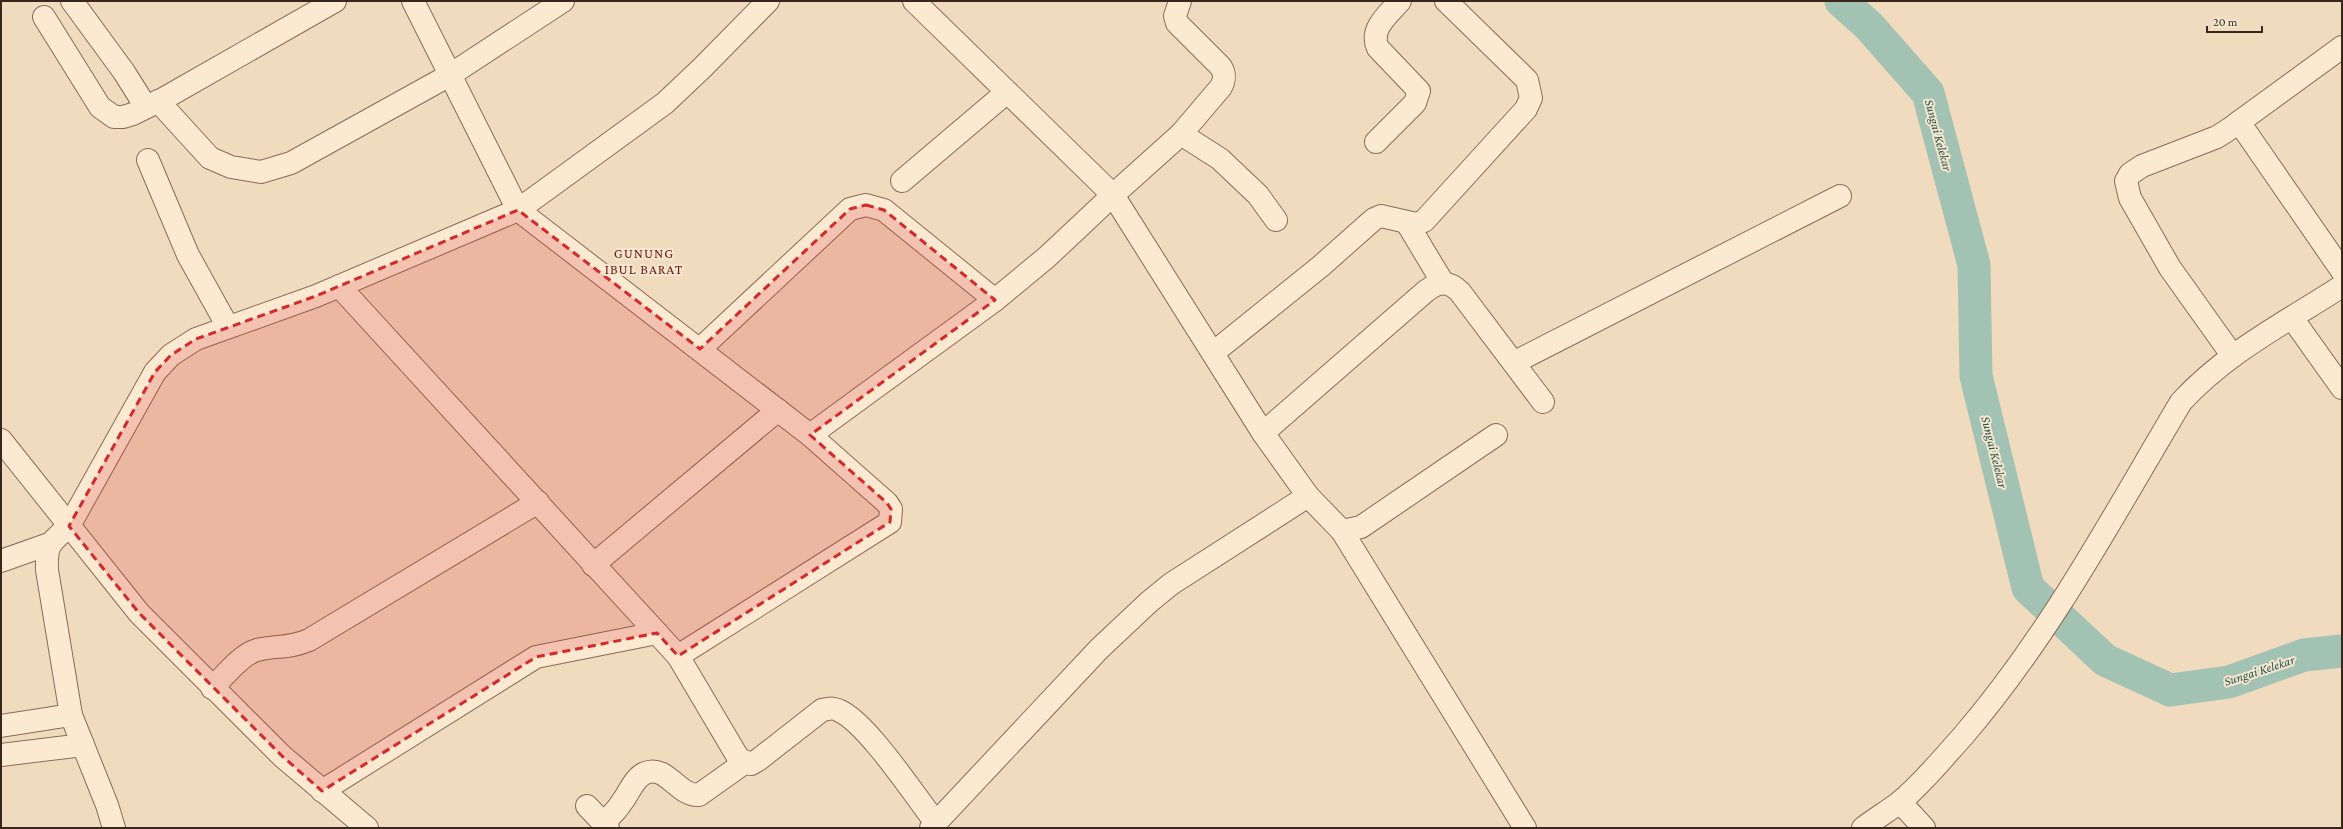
<svg xmlns="http://www.w3.org/2000/svg" width="2343" height="829" viewBox="0 0 2343 829" font-family="'Crimson Pro',serif">
<style>
.lines{fill:none;stroke-linecap:round;stroke-linejoin:round}
.river{stroke:#a2c2b4;stroke-width:33}
.minor-casing{stroke:#8a6b56;stroke-width:24}
.minor{stroke:#fbe9d2;stroke-width:22}
.marked{fill:#d62828;fill-opacity:0.2;stroke:#d62828;stroke-width:3;stroke-dasharray:8 5;stroke-linejoin:round}
.labels{text-anchor:middle;stroke-width:4;stroke-linejoin:round;paint-order:stroke}
.water-label{font-size:13px;font-style:italic;fill:#2a5950;stroke:#f7e6cf}
.quarter-label{font-size:14px;letter-spacing:1px;fill:#681e18;stroke:#f7e6cf}
</style>
<rect width="100%" height="100%" fill="#f0dbbf"/>
<g class="lines">
<!-- river -->
<polyline class="river" points="1841,1 1869,26 1928,93 1974,265 1976,376 2028,588 2105,660 2170,690 2229,682 2304,655 2342,651"/>
<defs>
<g id="minor">
<polyline points="72,1 124,72 146,107"/>
<polyline points="413,1 518,210 810,435 887,503 891,509 890,522 678,656"/>
<polyline points="914,1 1113,195 1263,433 1308,496 1171,584 1149,602 1099,649 931,828"/>
<polyline points="44,17 100,107 114,117 123,117 133,114 163,99 335,1"/>
<polyline points="158,101 210,158 231,167 261,172 291,163 450,75 563,1"/>
<polyline points="2239,122 2342,271"/>
<polyline points="1181,134 1220,159 1258,195 1276,220"/>
<path d="M1376 142 1415 103 1419 91 1378 48C1369 29 1388 15 1400 1"/>
<polyline points="148,160 188,255 228,327"/>
<polyline points="902,181 1007,92"/>
<polyline points="1407,223 1443,283"/>
<path d="M339 286 678 656 739 759 751 764 758 760 822 710C829 709 833 707 840 711 868 724 915 796 936 823"/>
<polyline points="2292,318 2342,388"/>
<polyline points="700,349 850,209 866,205 884,210 995,300"/>
<polyline points="1213,353 1321,266 1374,219 1381,216 1416,224 1424,221 1526,109 1531,98 1527,80 1446,1"/>
<polyline points="2232,355 2170,268 2130,198 2126,181 2130,174 2142,166 2217,137 2231,128 2342,47"/>
<polyline points="1515,362 1840,196"/>
<path d="M1263 433 1426 291C1438 282 1448 280 1460 292L1543 402"/>
<path d="M810 435 995 300 1047 257 1113 195 1181 134 1221 87C1225 79 1225 74 1221 67L1177 23 1175 16 1180 1"/>
<polyline points="1,440 139,613 282,756 367,828"/>
<polyline points="1308,496 1342,531 1525,828"/>
<polyline points="1342,531 1361,527 1496,435"/>
<polyline points="1,561 49,544"/>
<polyline points="593,565 778,410"/>
<path d="M212 688C225 676 240 655 257 650 277 645 288 649 309 640L538 502"/>
<polyline points="1,726 71,715"/>
<polyline points="1,755 83,745"/>
<polyline points="322,791 536,657 657,633"/>
<polyline points="1900,802 1924,828"/>
<polyline points="587,806 608,828"/>
<path d="M603 823C610 817 617 810 622 802 629 793 634 778 645 773 667 764 677 796 699 795L744 763"/>
<path d="M114 828 107 805 71 715 47 570C46 543 50 544 69 526L155 372 171 355 196 339 316 296 518 210 665 103 702 68 768 1"/>
<path d="M1863 828C1875 819 1888 811 1900 802 1923 783 1943 758 1963 736 2050 635 2113 516 2181 402 2227 352 2285 323 2342 286"/>
</g>
</defs>
<!-- minor casing -->
<use href="#minor" class="minor-casing"/>
<!-- minor -->
<use href="#minor" class="minor"/>
</g>
<!-- marked area -->
<path class="marked" d="M866 205 884 210 995 300 810 435 887 503 891 509 890 522 678 656 657 633 536 657 322 791 282 756 139 613 69 526 155 372 171 355 196 339 316 296 518 210 700 349 850 209Z"/>
<g class="labels">
<!-- water labels -->
<g class="water-label">
<text transform="translate(1939 135) rotate(75)" y="5">Sungai Kelekar</text>
<text transform="translate(1995 452) rotate(76)" y="5">Sungai Kelekar</text>
<text transform="translate(2259 670) rotate(-18)" y="5">Sungai Kelekar</text>
</g>
<!-- quarter labels -->
<g class="quarter-label">
<text x="644" y="258">GUNUNG<tspan x="644" dy="16">IBUL BARAT</tspan></text>
</g>
</g>
<!-- border -->
<rect width="2343" height="829" fill="none" stroke="#39261c" stroke-width="4"/>
<!-- scale -->
<path d="M2207 26v6h55v-6" fill="none" stroke="#39261c" stroke-width="2"/>
<text x="2213" y="26" font-size="12" fill="#39261c" stroke="#f7e6cf" stroke-width="3" paint-order="stroke">20 m</text>
</svg>
